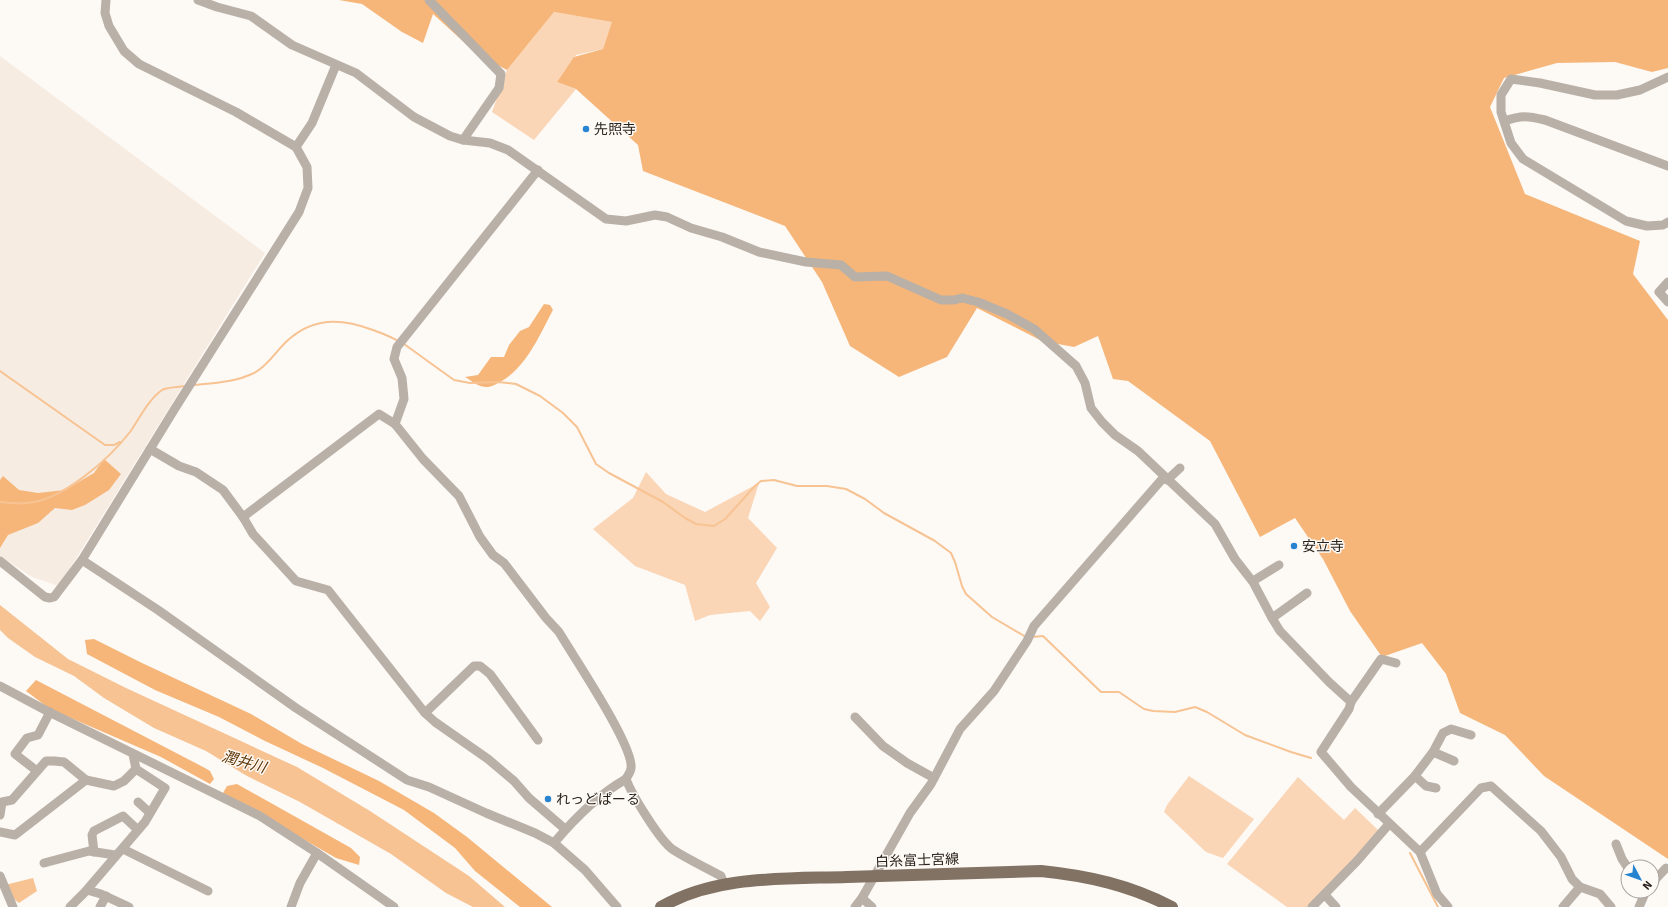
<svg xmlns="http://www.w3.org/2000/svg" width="1668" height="907" viewBox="0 0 1668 907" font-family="Signika,'Noto Sans JP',sans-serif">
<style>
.built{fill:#f7ece2}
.green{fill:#fad6b6}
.forest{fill:#f6b679}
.water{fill:#f7c393}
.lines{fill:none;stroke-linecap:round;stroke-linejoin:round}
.stream{stroke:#f7c393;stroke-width:2}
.minor{stroke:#b9b0a8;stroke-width:9}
.major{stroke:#827264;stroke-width:12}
.poi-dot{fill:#2784d1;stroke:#fdf9f5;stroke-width:1.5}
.labels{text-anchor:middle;stroke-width:3;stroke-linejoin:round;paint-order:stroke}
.poi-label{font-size:14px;fill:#2a221b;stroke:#fdf9f5;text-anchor:start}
.street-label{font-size:14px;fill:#2a221b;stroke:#fdf9f5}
.water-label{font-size:15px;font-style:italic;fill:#5c3300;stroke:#fdf9f5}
</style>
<rect width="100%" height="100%" fill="#fdf9f5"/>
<!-- built -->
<polygon class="built" points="0,56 265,253 59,586 32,577 0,556"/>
<!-- green -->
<g class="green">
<polygon points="554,12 613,22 603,49 576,55 557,82 576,89 534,140 492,112 507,70"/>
<polygon points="646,472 666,494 705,512 759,483 748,518 777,548 756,583 770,607 760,621 750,611 710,615 695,621 685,585 635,566 593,529 633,498"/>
<polygon points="1189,776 1254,819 1223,858 1206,852 1164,812 1167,805"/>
<polygon points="1298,777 1344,820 1355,808 1379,831 1310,907 1287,907 1227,864"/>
</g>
<!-- forest -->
<g class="forest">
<polygon points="339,0 1668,0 1668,68 1652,72 1615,62 1557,63 1504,78 1490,107 1525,194 1640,241 1633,274 1668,320 1668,859 1544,776 1505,735 1460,713 1446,674 1422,643 1382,657 1350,611 1323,559 1295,518 1260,537 1210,441 1128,381 1113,379 1098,336 1074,347 1042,341 977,308 947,357 899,377 850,346 822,282 785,226 643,171 638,145 576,89 557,82 574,57 603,49 612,22 554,12 507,70 477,54 433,14 423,43 402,32 362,4"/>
<path d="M544 304 550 305 553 310C539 336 526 369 498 383 495 385 490 387 487 387 478 387 472 381 465 377L478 375 491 357H504L509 345 520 331 529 327Z"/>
<polygon points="104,459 121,474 109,490 85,505 72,510 55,508 38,523 8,535 0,548 0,480 3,476 19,490 38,493 65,490 94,473"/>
<polygon points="94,639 142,663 251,714 302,744 379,781 434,813 467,837 552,907 520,907 475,871 455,848 404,810 323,768 265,741 219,717 155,690 87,654 85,640"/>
<polygon points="36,680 205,768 210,771 214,779 210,784 161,757 50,709 26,691"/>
<polygon points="237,784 351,848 360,857 359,865 336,858 223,793 227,786"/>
</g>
<!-- water -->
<g class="water">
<polygon points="0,605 68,659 126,688 297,767 370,811 469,876 505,907 473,907 446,893 391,854 300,802 247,776 206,751 154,728 104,698 74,676 35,657 8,638 0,630"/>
<polygon points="33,878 37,891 19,903 10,896 5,885"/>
</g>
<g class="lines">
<!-- stream -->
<g class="stream">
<polyline points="404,344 454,380 470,383 498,382 516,384 540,396 563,413 577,427 596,464 609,473 663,502 685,518 696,524 714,526 725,519 755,486 761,481 774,480 797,486 827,486 846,489 865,499 884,513 935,541 951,553 955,562 962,586 966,594 992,617 1026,637"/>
<polyline points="0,371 105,445 114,445 120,442"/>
<path d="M194 385C214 383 236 382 254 373 268 366 276 351 287 341 313 317 341 318 373 330 381 333 390 336 398 341"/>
<path d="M0 502C9 503 18 504 27 503 62 501 109 459 130 432 139 419 148 400 162 390 167 387 179 387 186 386"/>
<polyline points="1032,637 1043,636 1101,692 1119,692 1144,709 1153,711 1175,712 1195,707 1207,712 1245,735 1291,752 1311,758"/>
<polyline points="1410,853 1438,907"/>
</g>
<!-- minor -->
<g class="minor">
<polyline points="198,0 217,7 251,16 292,45 356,73 414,117 450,136 463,140 490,143 508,150 606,219 626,221 655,215 667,217 691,228 722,237 759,252 806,262 841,265 855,277 887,276 941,300 954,300 962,298 978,302 1007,314 1034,329 1076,366 1085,383 1091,408 1102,422 1115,435 1138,451 1215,524 1235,559 1253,582 1272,618 1280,631 1329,682 1351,702 1349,709 1321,752 1351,787 1420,852 1437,894 1448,907"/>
<polyline points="429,0 501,74 499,88 463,140"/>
<polyline points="1668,77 1640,90 1617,95 1595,95 1540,83 1511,79 1501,95 1501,112 1511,143 1523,159 1626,221 1647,226 1663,225 1668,222"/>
<path d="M1505 121C1521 115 1528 116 1545 120L1668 166"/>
<polyline points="296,147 312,123 336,65"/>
<polyline points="1668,282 1659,292 1668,302"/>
<polyline points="395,424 404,399 402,378 394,359 397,347 538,170"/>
<polyline points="150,449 179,466 196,472 223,490 243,517 253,534 296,581 328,590 425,713 435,722 488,759 514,781 529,798 565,829"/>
<polyline points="1167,480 1180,468"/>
<path d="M243 517 379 414 395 424 423 459 459 496 480 537 493 555 504 563 546 618 559 632C573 656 634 746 631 768 631 772 627 776 626 779 632 795 659 839 672 849 687 859 705 867 721 876L724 884"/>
<polyline points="82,560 158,610 296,708 407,780 429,787 486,813 535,833 554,843 585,870 617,907"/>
<polyline points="0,561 45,597 50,598 54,597 82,560 174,410 299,212 308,188 307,167 296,147 236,112 139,64 124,51 109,26 105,13 106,0"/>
<polyline points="1253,581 1279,565"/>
<polyline points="1272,618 1307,593"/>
<polyline points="0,686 47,711 260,816 317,853 394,907"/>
<polyline points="1351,702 1381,659 1396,663"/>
<polyline points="425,713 474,666 480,666 490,674 538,740"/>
<polyline points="855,717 883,746 907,763 934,778"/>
<polyline points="1433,752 1454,761"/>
<polyline points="37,771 15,754 27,738 38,735 50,712"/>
<polyline points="1415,776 1426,786 1436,788"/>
<polyline points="138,802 150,813"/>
<polyline points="1378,814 1414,777 1433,752 1443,733 1451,729 1471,735"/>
<polyline points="0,815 2,802 12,800 46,761 54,761 64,762 86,780 114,786 124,781 136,769 133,754"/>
<polyline points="0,832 15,835 86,780"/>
<path d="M554 843C574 819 598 795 626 779"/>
<polyline points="1616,844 1622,859 1628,868"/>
<polyline points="123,849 208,891"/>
<polyline points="94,852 92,835 94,831 123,816 138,830"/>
<polyline points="1420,852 1481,788 1491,786 1541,831 1561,857 1572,879 1580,887 1600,894 1611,907"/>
<polyline points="44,863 89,851 115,855"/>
<polyline points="0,876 13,907"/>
<polyline points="1652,883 1666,868"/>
<polyline points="87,890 101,894 129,907"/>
<polyline points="1325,895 1336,907"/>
<polyline points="862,898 872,907"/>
<polyline points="70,907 85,892 145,822 165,788 136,769"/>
<polyline points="100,907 106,896"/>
<polyline points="291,907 300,883 317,853"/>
<polyline points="855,907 862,898 910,813 931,784 960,729 994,691 1027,641 1034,626 1164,477"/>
<polyline points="1312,907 1357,861 1389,824"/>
<polyline points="1563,907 1580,887"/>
<polyline points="1639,907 1646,891"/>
</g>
<!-- major -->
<path class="major" d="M661 907C716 875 785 879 847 877 912 875 977 873 1041 871 1089 876 1129 885 1172 907"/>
</g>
<!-- markers -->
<g class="poi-dot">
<circle cx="586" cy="129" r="4"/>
<circle cx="1294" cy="546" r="4"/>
<circle cx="548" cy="799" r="4"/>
</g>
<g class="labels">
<!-- poi labels -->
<g class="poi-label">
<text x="594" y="134">先照寺</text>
<text x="1302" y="551">安立寺</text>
<text x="556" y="804">れっどぱーる</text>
</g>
<!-- street labels -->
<g class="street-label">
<text transform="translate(917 860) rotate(-2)" y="5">白糸富士宮線</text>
</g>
<!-- water labels -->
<g class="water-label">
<text transform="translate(244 762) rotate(16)" y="5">潤井川</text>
</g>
</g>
<!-- north arrow -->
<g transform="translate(1640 879) rotate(131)"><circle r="19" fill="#fdf9f5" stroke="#a9a39e"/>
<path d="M0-3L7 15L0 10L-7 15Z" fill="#2784d1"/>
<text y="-6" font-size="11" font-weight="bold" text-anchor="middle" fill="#2a221b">N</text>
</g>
</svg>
